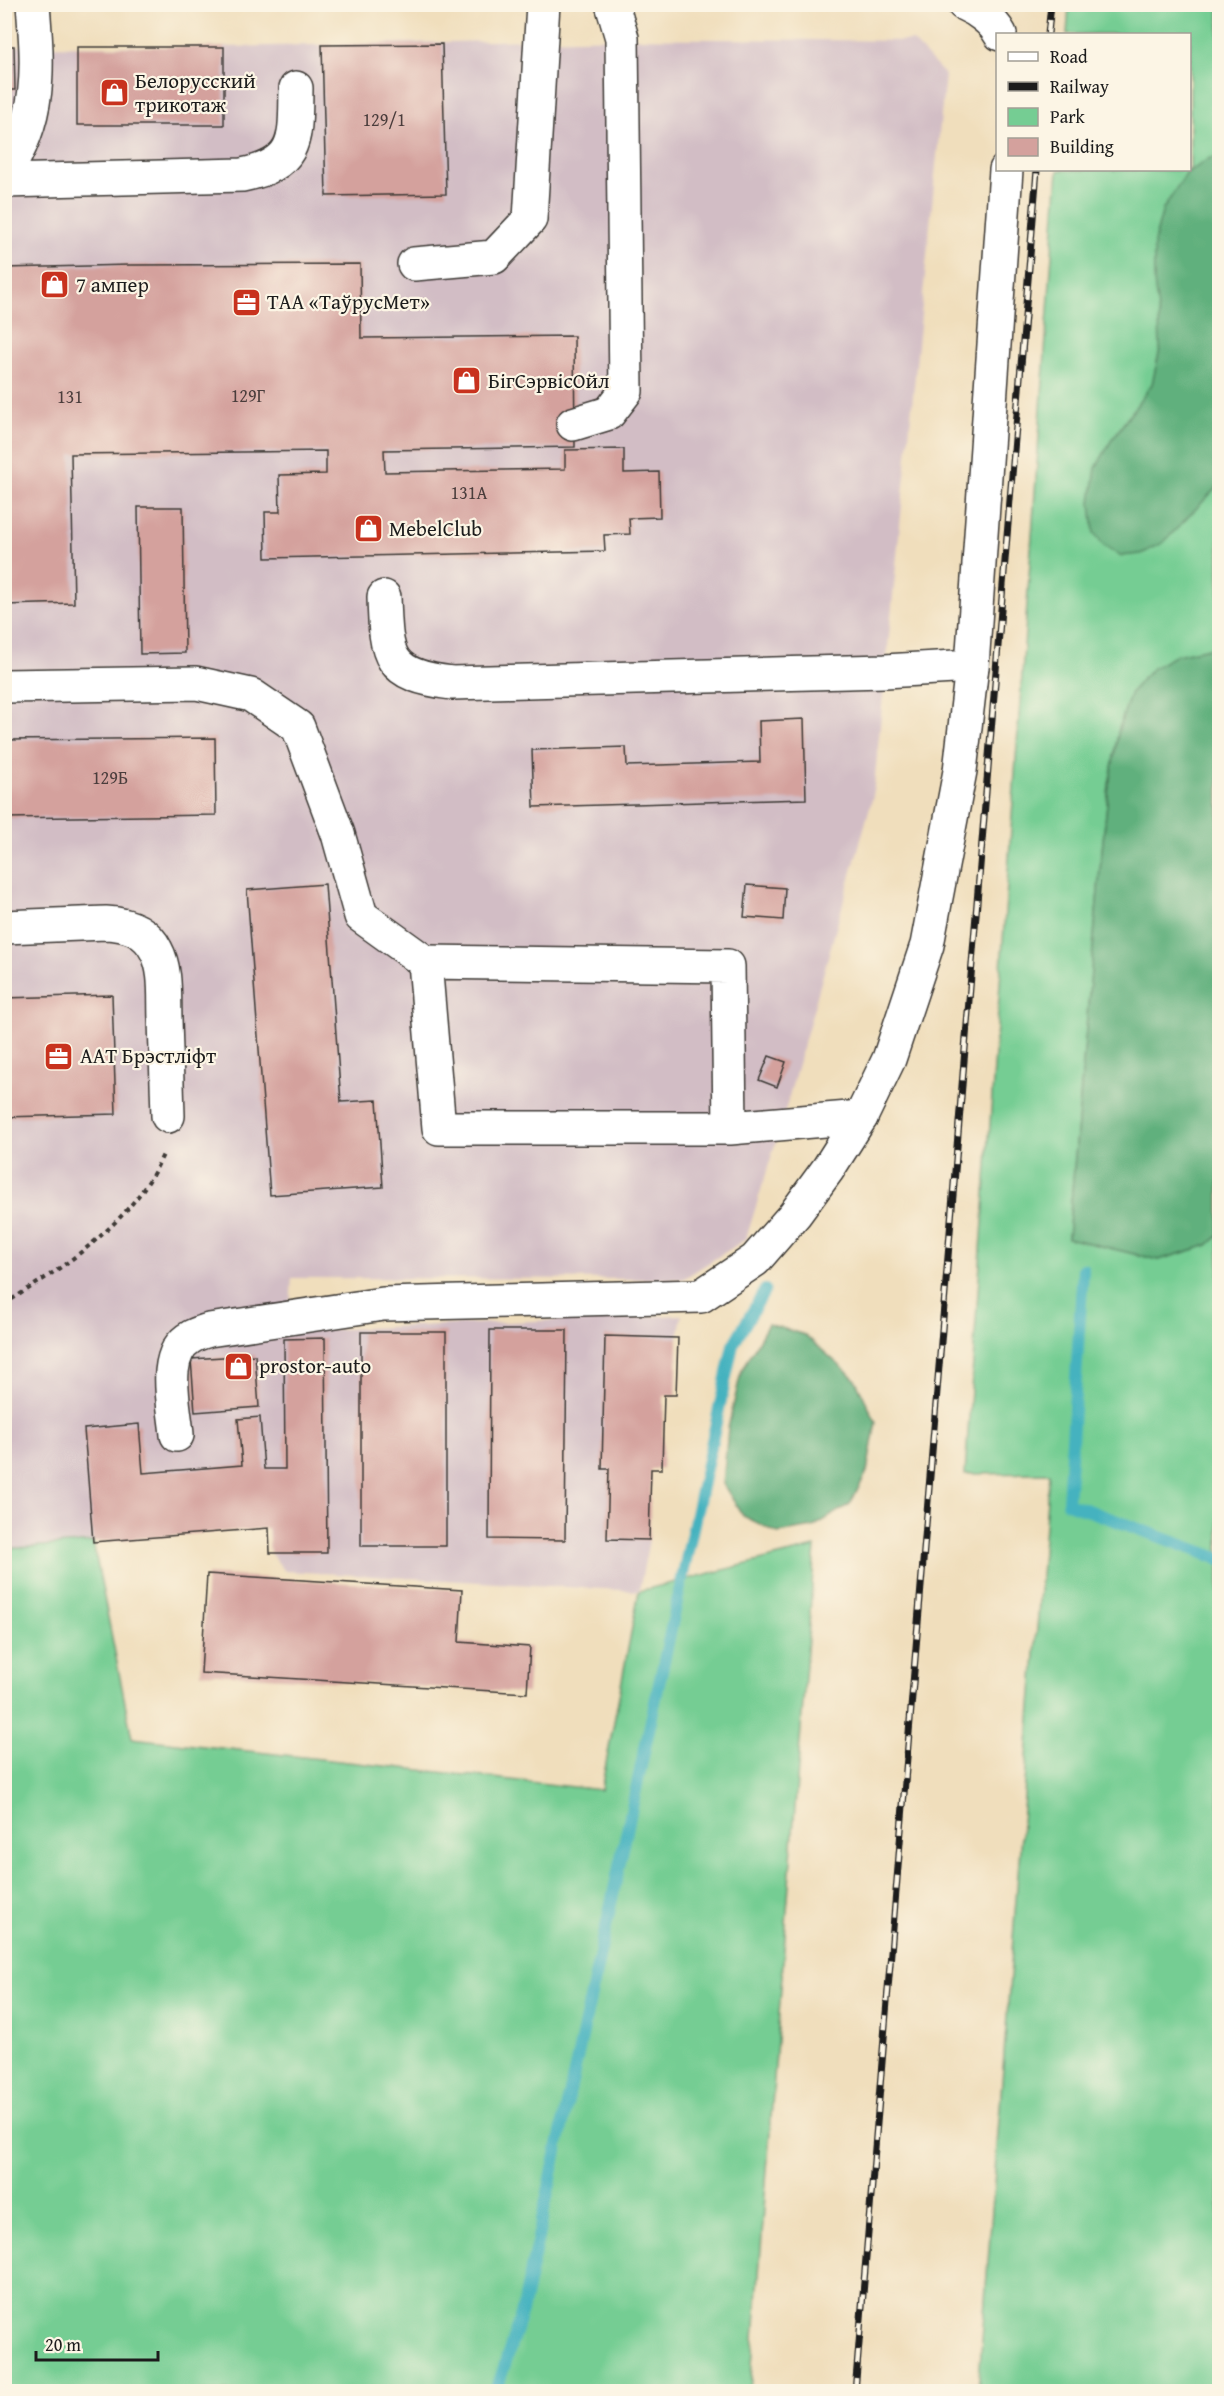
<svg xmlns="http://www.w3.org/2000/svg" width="1224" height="2396" viewBox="0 0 1224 2396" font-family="'Gentium Book Plus',serif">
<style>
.industrial{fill:#d2bdc5}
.green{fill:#75cd93;stroke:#487458;stroke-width:1.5}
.forest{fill:#60b07d;stroke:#3e664c;stroke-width:1.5}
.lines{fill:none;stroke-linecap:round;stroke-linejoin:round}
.stream{stroke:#44b2bf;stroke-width:12}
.building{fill:#d4a19d}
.minor-casing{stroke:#3c3934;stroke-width:36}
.path{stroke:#3c3934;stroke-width:4;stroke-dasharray:4.5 4.5;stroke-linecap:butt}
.minor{stroke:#fff;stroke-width:33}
.rail-casing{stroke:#1c1c1c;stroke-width:7}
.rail{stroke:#fcf5e5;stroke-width:4.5;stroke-dasharray:14;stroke-linecap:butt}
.labels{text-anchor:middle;stroke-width:4.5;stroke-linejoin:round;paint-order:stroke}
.number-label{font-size:18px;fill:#4a3d3c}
.poi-label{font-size:21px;fill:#1c1c1c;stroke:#fcf5e5;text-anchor:start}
</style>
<rect width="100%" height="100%" fill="#fcf5e5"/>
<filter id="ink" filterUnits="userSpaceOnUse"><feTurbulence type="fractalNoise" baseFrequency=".0167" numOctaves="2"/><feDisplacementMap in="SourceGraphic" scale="12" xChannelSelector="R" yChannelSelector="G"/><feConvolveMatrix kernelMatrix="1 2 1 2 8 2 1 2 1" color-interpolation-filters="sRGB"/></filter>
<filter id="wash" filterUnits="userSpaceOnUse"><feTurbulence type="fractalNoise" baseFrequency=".008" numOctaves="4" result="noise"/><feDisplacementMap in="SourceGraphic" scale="24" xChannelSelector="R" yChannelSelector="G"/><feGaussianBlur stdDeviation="1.35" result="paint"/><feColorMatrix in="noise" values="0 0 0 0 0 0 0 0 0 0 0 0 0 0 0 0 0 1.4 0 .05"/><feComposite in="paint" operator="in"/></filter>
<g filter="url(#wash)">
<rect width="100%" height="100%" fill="#f0debc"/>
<!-- industrial -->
<polygon class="industrial" points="622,38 913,41 945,75 873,796 781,1125 746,1239 683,1279 292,1278 290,1308 293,1331 682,1315 678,1338 676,1395 664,1395 662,1469 651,1469 649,1540 639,1591 285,1571 270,1553 268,1528 5,1549 4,46 224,47"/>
<!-- green -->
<g class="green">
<polygon points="1069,5 1219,5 1219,646 1212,649 1119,728 1109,785 1099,879 1068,1238 1159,1260 1208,1245 1219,1235 1219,2391 978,2391 1049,1473 965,1474 1058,170 1190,170 1190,34 1067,34"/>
<polygon points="93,1542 132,1738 601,1790 639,1591 815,1547 750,2391 5,2392 5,1549"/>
</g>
<!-- forest -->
<g class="forest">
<polygon points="1219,157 1219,485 1163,543 1141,554 1121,556 1104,546 1094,533 1091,502 1096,468 1111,441 1152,384 1160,349 1159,317 1154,282 1154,242 1163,209 1186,174 1210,158"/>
<polygon points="1219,646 1219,1235 1208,1245 1159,1260 1068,1238 1099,879 1109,785 1119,728 1131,692 1151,669 1176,655"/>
<polygon points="768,1324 805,1335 855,1379 876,1422 867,1472 850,1504 813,1527 778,1533 743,1516 723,1484 728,1428 741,1372"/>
</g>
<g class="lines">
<!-- stream -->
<g class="stream">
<polyline points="1083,1269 1068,1503 1220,1559"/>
<polyline points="496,2392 522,2311 733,1345 765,1290"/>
</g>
</g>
<g id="blocks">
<!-- building -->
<g class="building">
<polygon points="442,44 446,194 326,196 322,45"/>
<polygon points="4,46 14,46 15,90 4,90"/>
<rect x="77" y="47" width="147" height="78"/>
<polygon points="360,264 361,338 574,336 575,447 384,450 385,472 565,469 565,450 624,449 624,473 659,472 660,517 629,518 630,534 604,535 605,551 266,558 265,512 280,512 279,475 326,474 326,451 71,454 74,603 4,605 4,268 130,265"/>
<polygon points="138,507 183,507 185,653 140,654"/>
<polygon points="804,719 806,799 534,807 532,750 626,747 627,766 760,762 759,721"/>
<polygon points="215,738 216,815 4,818 4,740"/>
<polygon points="325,884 341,1102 377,1100 383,1187 270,1195 247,890"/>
<polygon points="747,885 785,888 783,920 744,917"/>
<polygon points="112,995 116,1114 4,1117 4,998"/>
<polygon points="769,1056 786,1062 777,1087 759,1080"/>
<polygon points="490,1330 567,1330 565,1540 489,1539"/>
<rect x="361" y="1332" width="85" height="214"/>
<polygon points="605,1336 678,1338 676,1395 664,1395 662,1469 651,1469 649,1540 607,1539 609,1469 602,1469"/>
<polygon points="325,1338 327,1553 270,1553 269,1528 93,1542 84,1429 139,1424 143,1473 242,1465 238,1419 260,1417 264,1469 285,1469 284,1339"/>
<polygon points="255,1355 259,1407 195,1412 191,1359"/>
<polygon points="207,1574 462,1590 459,1642 530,1647 527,1693 201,1673"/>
</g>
</g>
</g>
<g filter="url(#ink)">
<use href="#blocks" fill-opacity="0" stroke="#3c3934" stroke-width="1.5"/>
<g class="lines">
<defs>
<g id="minor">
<path d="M964 4C978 10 993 21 1000 34"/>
<path d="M4 174C42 119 38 68 33 4"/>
<path d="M4 181 242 175C300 164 295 137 296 88"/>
<polyline points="414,264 494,257 530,219 543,4"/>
<polyline points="573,424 609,413 626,391 622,38 612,4"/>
<path d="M384 597C386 657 386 675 452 683L885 671 972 666"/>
<polyline points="4,686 196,683 251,695 298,727 338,834 361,916 425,962"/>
<path d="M4 927 106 923C127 924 146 930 156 950 167 970 164 997 165 1019 166 1051 167 1084 168 1116"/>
<polyline points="730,1128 728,966 425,962 439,1128 730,1128 861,1117"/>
<path d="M177 1435C175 1406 160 1354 191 1337 196 1334 203 1332 209 1330L383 1304 701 1296 755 1260 795 1214 828 1169 861 1117 889 1059 927 945 960 771 972 666 1006 170"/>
</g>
</defs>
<!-- minor casing -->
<use href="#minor" class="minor-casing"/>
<!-- path -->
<path class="path" d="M4 1304C66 1266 135 1221 164 1152"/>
<!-- minor -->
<use href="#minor" class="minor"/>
<defs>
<g id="rail">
<polyline points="1048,34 1051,4"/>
<polyline points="855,2392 1037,170"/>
</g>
</defs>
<!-- rail casing -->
<use href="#rail" class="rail-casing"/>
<!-- rail -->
<use href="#rail" class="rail"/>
</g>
</g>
<!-- icons -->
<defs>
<symbol id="shop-square" viewBox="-11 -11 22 22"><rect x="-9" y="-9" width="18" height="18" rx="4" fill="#c8321e" stroke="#fcf5e5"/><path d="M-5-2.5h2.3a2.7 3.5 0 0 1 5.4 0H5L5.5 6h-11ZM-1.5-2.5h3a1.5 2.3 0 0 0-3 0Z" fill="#fff"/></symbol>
<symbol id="office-square" viewBox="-11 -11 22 22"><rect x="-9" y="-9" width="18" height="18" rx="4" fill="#c8321e" stroke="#fcf5e5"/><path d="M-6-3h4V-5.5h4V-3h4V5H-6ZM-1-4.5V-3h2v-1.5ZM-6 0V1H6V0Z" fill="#fff"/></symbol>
</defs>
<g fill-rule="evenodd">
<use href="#shop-square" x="98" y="76" width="33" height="33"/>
<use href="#shop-square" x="38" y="268" width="33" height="33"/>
<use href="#office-square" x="230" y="286" width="33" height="33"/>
<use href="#shop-square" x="450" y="364" width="33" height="33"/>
<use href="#shop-square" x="352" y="512" width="33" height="33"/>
<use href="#office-square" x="42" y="1040" width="33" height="33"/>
<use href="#shop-square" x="222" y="1350" width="33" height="33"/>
</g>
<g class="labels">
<!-- number labels -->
<g class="number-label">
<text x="384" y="126">129/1</text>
<text x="248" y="402">129Г</text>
<text x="70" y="403">131</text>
<text x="469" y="499">131А</text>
<text x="110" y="784">129Б</text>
</g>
<!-- poi labels -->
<g class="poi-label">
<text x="135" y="88">Белорусский<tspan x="135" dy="24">трикотаж</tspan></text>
<text x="76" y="292">7 ампер</text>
<text x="267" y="309">ТАА «ТаўрусМет»</text>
<text x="488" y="388">БігСэрвісОйл</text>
<text x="389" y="536">MebelClub</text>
<text x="80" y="1063">ААТ Брэстліфт</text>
<text x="259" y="1373">prostor-auto</text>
</g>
</g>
<!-- margin -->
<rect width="1224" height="2396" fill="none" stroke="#fcf5e5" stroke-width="24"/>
<!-- legend -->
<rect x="996" y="33" width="195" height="138" fill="#fcf5e5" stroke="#a29e95" stroke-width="1.5"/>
<rect x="1008" y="52" width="30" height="9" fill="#ffffff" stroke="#a29e95" stroke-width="1.5"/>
<text x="1050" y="63" font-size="18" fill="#1c1c1c">Road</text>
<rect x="1008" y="82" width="30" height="9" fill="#1c1c1c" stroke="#a29e95" stroke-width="1.5"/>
<text x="1050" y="93" font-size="18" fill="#1c1c1c">Railway</text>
<rect x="1008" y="108" width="30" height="18" fill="#75cd93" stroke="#a29e95" stroke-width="1.5"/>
<text x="1050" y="123" font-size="18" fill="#1c1c1c">Park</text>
<rect x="1008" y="138" width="30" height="18" fill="#d4a19d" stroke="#a29e95" stroke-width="1.5"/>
<text x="1050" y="153" font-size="18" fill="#1c1c1c">Building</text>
<!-- scale -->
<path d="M36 2351v9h122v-9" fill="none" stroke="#1c1c1c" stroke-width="3"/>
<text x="45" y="2351" font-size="18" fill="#1c1c1c" stroke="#fcf5e5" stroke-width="4.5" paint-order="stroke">20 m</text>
</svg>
